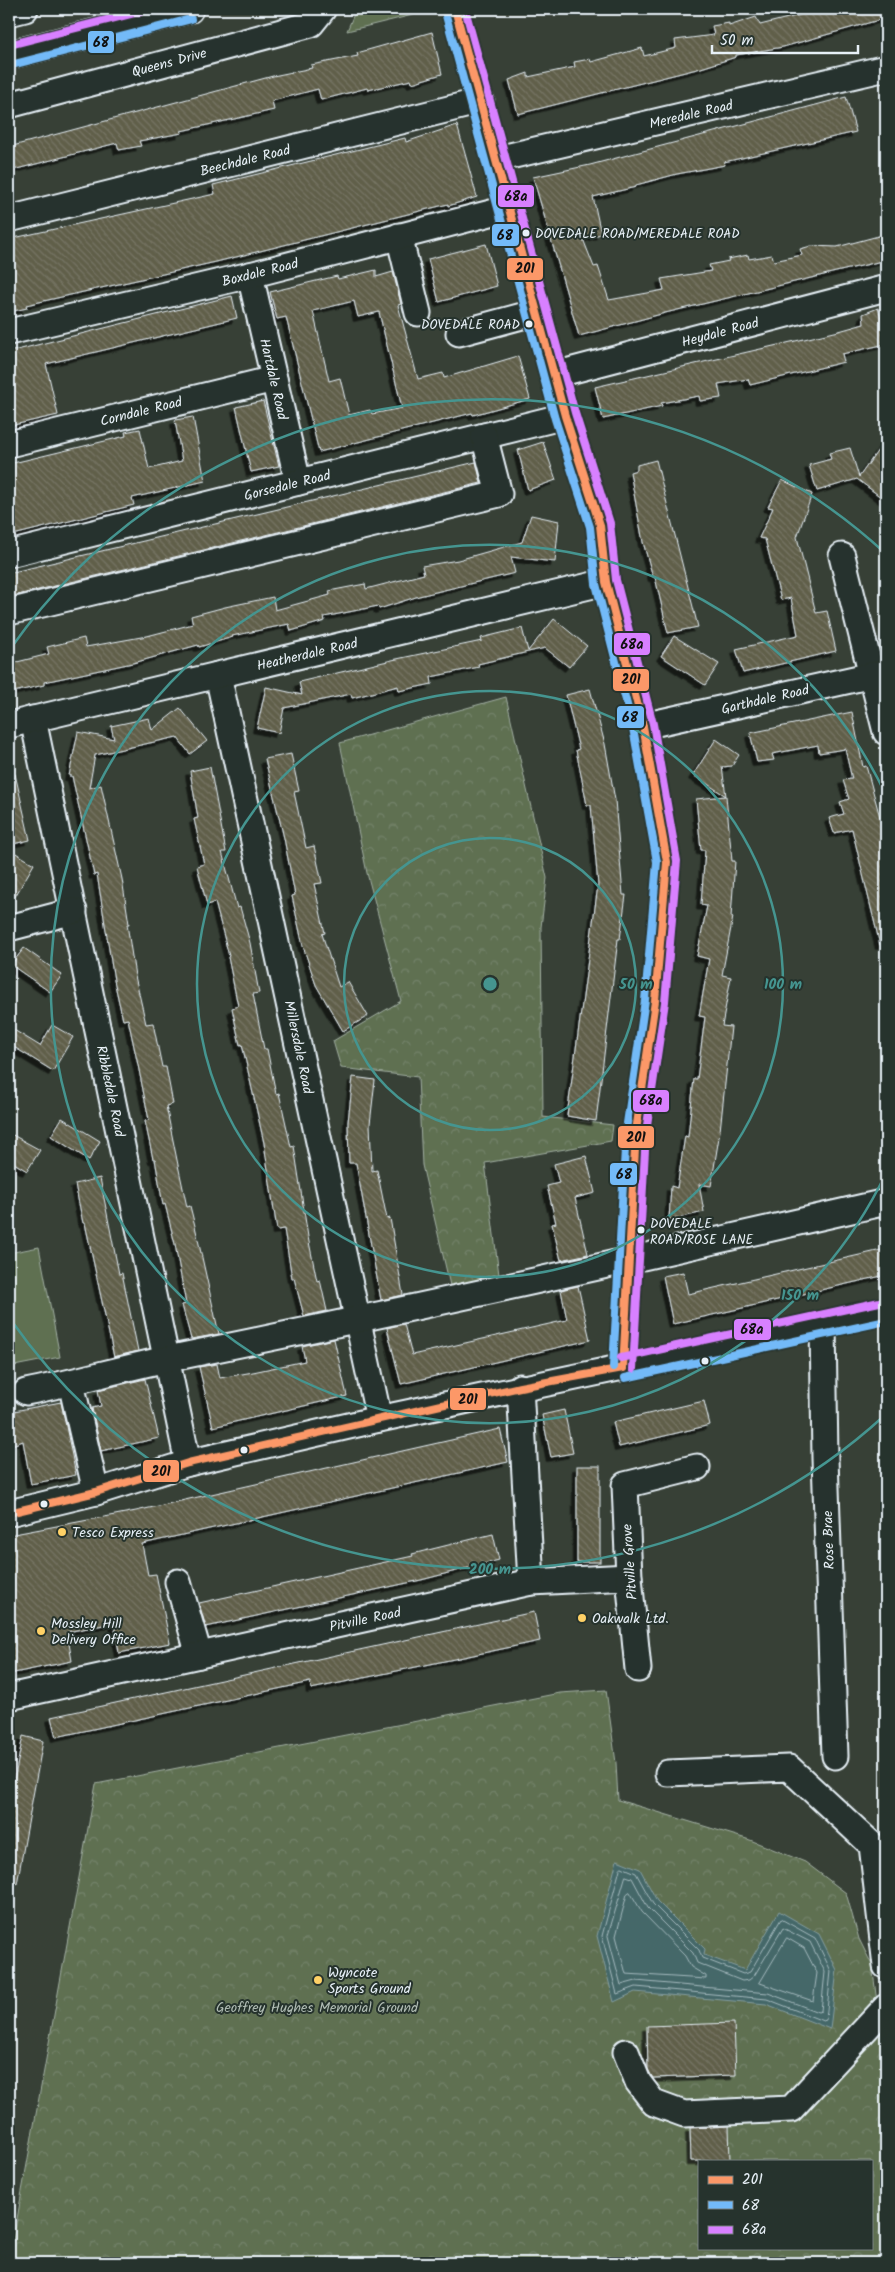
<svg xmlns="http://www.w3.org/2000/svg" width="895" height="2272" viewBox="0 0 895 2272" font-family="Kalam,sans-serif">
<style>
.grass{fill:#5e6f51;stroke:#a3b0a4}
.forest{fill:url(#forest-crowns);stroke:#a3b0a4;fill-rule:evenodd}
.water{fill:#446869;stroke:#869fa2}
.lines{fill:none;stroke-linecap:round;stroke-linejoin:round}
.shore{stroke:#a6babf;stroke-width:1}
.building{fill:url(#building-back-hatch);stroke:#e8f1f8;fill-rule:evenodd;filter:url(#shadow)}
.minor-casing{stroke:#e8f1f8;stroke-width:29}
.major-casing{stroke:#e8f1f8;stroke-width:31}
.minor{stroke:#26332d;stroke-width:25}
.major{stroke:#26332d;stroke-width:28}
.bus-1-casing{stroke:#26332d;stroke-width:11}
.bus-2-casing{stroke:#26332d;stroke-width:11}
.bus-3-casing{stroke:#26332d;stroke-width:11}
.bus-1{stroke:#fc9868;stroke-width:8}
.bus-2{stroke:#73baf8;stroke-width:8}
.bus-3{stroke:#d880ff;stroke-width:8}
.ring{fill:none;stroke:#459590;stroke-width:2.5}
.bus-dot{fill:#e8f1f8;stroke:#26332d;stroke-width:2}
.poi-dot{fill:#ffd166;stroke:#26332d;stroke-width:2}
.labels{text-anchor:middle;stroke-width:4;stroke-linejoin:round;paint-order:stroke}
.bus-label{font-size:13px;fill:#e8f1f8;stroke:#26332d;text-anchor:start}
.street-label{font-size:14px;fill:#e8f1f8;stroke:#26332d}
.poi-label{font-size:14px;fill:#e8f1f8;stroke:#26332d;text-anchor:start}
.park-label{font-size:14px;fill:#b1bdb5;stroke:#26332d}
.centre{fill:#459590;stroke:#26332d;stroke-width:2.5}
.ring-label{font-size:15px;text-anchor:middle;font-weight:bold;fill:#459590;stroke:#26332d;stroke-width:4;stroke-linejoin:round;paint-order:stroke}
.line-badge{stroke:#26332d;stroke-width:2}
.pale-badge-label{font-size:14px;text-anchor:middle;font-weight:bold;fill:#111}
</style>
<defs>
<pattern id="forest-crowns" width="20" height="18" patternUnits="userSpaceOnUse" patternTransform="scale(1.25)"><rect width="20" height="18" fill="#5e6f51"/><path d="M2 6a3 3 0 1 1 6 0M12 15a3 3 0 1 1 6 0" fill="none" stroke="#75846b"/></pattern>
<pattern id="building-back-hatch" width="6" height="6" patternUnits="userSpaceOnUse" patternTransform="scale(1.25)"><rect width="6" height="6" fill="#605e4a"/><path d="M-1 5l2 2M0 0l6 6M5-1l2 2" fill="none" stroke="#777665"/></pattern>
<filter id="shadow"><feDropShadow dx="-4.5" dy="4.5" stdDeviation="0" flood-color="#0009"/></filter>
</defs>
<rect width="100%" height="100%" fill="#374036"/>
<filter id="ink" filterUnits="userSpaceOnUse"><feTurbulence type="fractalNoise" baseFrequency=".02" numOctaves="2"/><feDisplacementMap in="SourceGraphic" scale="10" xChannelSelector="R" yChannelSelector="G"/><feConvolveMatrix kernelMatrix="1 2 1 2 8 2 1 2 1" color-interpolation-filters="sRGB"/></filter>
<g filter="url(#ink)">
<!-- grass -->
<g class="grass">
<polygon points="356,9 424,9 425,12 347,31"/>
<polygon points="39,1247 60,1357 9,1367 9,1253"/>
</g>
<!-- forest -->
<g class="forest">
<polygon points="506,697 547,878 541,927 543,1117 613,1125 611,1141 485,1163 500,1283 452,1294 422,1165 418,1077 341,1068 333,1041 401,1001 367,873 340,743"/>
<path d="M606 1690 616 1763 618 1800 750 1840 805 1862 846 1893 859 1939 872 1965 877 2002 886 2004V2263H9L96 1784 560 1693ZM699 2161H871V2248H699Z"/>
</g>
<!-- water -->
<polygon class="water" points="617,1860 640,1869 657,1901 705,1949 704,1955 745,1970 779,1911 819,1934 837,1970 830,2029 766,2004 635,1992 614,2002 597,1936"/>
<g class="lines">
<!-- shore -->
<g class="shore">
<polygon points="622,1867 636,1873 653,1904 699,1950 702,1958 743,1974 750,1972 781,1919 815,1938 831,1971 826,2020 823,2021 767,1999 636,1987 617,1994 602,1936 620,1869"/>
<polygon points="626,1876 632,1878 648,1908 693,1953 697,1963 742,1981 749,1980 754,1976 783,1928 810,1942 825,1972 821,2011 818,2012 768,1993 636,1981 621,1985 608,1936"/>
<polygon points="630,1892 642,1912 685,1956 691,1967 706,1976 706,1979 626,1974 616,1936 627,1894"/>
<polygon points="787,1938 804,1948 817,1973 813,2001 760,1983"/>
</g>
</g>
<!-- building -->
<g class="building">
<polygon points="824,9 886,9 886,18 783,47 736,55 736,57 701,68 518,114 509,80 528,73 528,77 575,67 574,62 590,59 591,62 642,48 644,56 676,48 675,40 714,35 712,26 729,23 729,26 756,17 760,25"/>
<polygon points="432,32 442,74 412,83 411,80 368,90 367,88 321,100 318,89 272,101 274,110 181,131 182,133 139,141 141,146 119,150 117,143 9,171 9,147 273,76 312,68 311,65 358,56 357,53"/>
<polygon points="846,97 856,132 724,162 725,165 677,174 636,185 636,187 593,197 601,234 583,239 594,267 598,266 609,300 664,290 661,279 711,271 709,265 729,261 728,259 748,255 749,259 772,255 774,261 802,255 800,249 811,246 837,247 886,234 886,260 665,313 579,336 533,177 590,165"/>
<polygon points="457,125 477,197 448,206 448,204 216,262 26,305 27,308 9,312 9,239 215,194 213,185 405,138 406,142"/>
<polygon points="486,244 497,286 439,302 428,259"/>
<path d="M376 270V277L393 272 401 304 398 305 418 379 443 373 444 378 518 356 530 399 473 415 472 413 319 452 286 317 277 319 270 292 337 276 338 279ZM354 301 358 317 379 312 402 408 372 414 370 410 349 415 340 378 329 381 313 311Z"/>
<polygon points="232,296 237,318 46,364 58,415 9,426 9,352"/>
<polygon points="878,308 886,335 886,344 842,354 844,362 750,385 748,379 718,384 721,398 700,401 699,396 661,403 662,406 603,419 595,387 839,331 864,324 863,314"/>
<polygon points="263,401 279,466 251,472 236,407"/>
<polygon points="193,417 205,481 132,498 134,505 9,536 9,464 126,436 125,432 140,429 149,469 182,461 175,420"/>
<polygon points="886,439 886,501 857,479 817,491 809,465 831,459 829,453 850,448 859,477"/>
<polygon points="543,442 556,480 528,490 518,450"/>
<polygon points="656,460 698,627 668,633 655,577 653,577 643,542 630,472 637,470 637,465"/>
<polygon points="476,462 481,483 9,597 9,573"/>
<polygon points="782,480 812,494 797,537 816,613 827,611 836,651 743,673 736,649 798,635 791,598 781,600 765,539 759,538 773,508 768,507"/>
<polygon points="531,515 559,521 555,562 511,557 515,573 419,596 379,609 378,606 324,617 325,621 291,631 289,624 232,636 233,637 199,647 198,645 137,662 44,682 44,685 9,693 9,664 49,654 47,647 84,638 86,647 147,636 193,624 191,616 225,607 273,597 275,610 330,595 329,591 365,584 366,589 424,574 422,566 458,560 522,542"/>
<polygon points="554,619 587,646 569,667 545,648 478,664 479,667 431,677 432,684 399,691 398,686 352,698 351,694 284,708 279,733 257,728 266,687 302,695 299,682 392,660 482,641 481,638 522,628 528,651"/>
<polygon points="674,636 719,664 705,685 661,656"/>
<polygon points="590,689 605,744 615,800 623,895 626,895 620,939 618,939 596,1121 567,1116 598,885 591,805 587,805 576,750 579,749 566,695"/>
<polygon points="180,708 207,741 190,754 177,737 95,755 89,788 101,785 122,879 129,924 127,924 135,976 146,1024 153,1023 162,1067 166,1067 173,1104 166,1106 178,1165 187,1207 190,1206 195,1226 219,1334 191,1339 182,1305 186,1304 175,1244 165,1204 163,1205 155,1159 153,1159 145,1121 149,1120 138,1065 128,1019 123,1020 114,980 97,874 94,875 72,776 69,776 78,732 114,739 111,726 149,718 152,730"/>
<polygon points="852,712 863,767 866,766 886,839 886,944 880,945 852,829 834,833 829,818 844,814 840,802 849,799 843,780 852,779 845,749 819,753 818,745 772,754 774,760 757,762 750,733"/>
<polygon points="716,739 739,755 732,766 722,767 726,796 693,775"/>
<polygon points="291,754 299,791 294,792 306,848 314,846 322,883 314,884 325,933 322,934 339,987 348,982 368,1016 343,1031 316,985 303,946 292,896 295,895 284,838 265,759"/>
<polygon points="210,767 226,852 222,852 237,908 240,907 250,943 259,993 253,994 264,1049 267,1049 276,1094 279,1093 291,1147 294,1146 308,1237 317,1281 320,1280 327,1311 304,1316 294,1278 292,1278 284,1229 277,1230 264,1143 242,1044 240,1045 232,1008 238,1006 228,957 229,956 215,902 207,905 197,866 204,864 194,819 198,818 190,771"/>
<polygon points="15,774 30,840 9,845 9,775"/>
<polygon points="726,796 732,861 735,861 731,917 733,917 722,975 731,977 722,1026 731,1027 720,1131 711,1186 699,1184 704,1212 669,1220 671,1186 677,1188 685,1136 688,1137 694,1079 697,1079 705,1017 699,1016 709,959 697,956 707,906 701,905 705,850 701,850 696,799"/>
<polygon points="9,849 34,864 9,907"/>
<polygon points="24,948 62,975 50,992 11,965"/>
<polygon points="52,1025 73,1037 53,1071 9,1044 9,1027 40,1046"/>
<polygon points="353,1077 375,1080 370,1124 372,1171 377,1170 387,1219 390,1218 403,1295 381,1300 356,1163 349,1163 348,1122"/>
<polygon points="62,1118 100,1141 89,1160 51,1136"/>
<polygon points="9,1133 40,1150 27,1171 9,1160"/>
<polygon points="586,1156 595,1193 575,1198 588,1254 561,1260 552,1224 556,1223 547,1186 559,1183 554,1164"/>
<polygon points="100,1178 119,1274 122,1273 138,1351 114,1357 85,1223 83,1223 75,1184"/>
<polygon points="886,1249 886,1275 673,1324 663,1276 683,1272 688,1294"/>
<polygon points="578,1286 590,1340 401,1384 387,1328 404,1324 412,1355 567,1320 561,1290"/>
<polygon points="334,1339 347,1396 213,1427 199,1367 217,1364 220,1378 253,1372 305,1361 302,1346"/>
<polygon points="145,1379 159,1438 101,1451 92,1408 101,1406 98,1390"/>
<polygon points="704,1401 710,1425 619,1447 613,1422"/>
<polygon points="61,1402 76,1475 31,1484 23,1441 9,1446 9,1412"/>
<polygon points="564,1410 573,1453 551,1457 542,1415"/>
<polygon points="500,1429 508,1462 142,1544 148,1575 156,1574 170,1643 119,1653 114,1623 67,1632 72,1661 9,1674 9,1535 136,1511"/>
<rect x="577" y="1466" width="23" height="96"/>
<polygon points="493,1534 499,1560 421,1580 206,1627 200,1607 199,1603 413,1556 412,1554"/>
<polygon points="534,1612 540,1641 311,1689 310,1682 56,1737 51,1717"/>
<polygon points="23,1736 43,1741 17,1884 9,1883 9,1806"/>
<polygon points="734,2023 736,2075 653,2078 651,2075 648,2069 647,2026"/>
<polygon points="729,2126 730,2161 691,2161 690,2128"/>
</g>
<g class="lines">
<defs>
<g id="minor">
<polyline points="455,9 565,416 600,525 606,582 643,726 667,862 655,1001 636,1131 623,1368"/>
<polyline points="9,13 25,9"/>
<polyline points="9,105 311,24 323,9"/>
<polyline points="497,159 886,68"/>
<polyline points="9,219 481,101"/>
<polyline points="399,236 418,313"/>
<polyline points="250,275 298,482"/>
<polyline points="9,332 250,275 510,208"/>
<polyline points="459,333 537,312"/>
<polyline points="554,375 886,288"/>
<polyline points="9,444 274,379"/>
<polyline points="9,554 565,416"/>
<polyline points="842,556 886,732"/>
<polyline points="9,612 499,494 484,436"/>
<polyline points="218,675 379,1419"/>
<polyline points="33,719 188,1463"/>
<polyline points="9,725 606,582"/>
<polyline points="643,726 886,672"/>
<polyline points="9,928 74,911"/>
<polyline points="823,1325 825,1458 835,1756"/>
<polyline points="71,1383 96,1492"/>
<path d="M26 1392C77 1382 126 1367 177 1357 414 1309 650 1256 886 1202"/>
<polyline points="9,1513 96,1492 188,1463 379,1419 886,1311"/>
<polyline points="178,1582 199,1655"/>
<polyline points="531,1582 629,1577"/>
<polyline points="638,1669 629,1577 625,1485 697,1467"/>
<polyline points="9,1697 531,1582 520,1387"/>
<polyline points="668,1773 789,1768 872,1845 886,1966"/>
<polyline points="626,2052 638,2082 654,2103 684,2114 791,2109 886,2007"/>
</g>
<polyline id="major" points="9,55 189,9"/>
</defs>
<!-- minor casing -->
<use href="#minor" class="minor-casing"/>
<!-- major casing -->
<use href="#major" class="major-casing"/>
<!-- minor -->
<use href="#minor" class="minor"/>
<!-- major -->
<use href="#major" class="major"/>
<defs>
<g id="bus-1">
<polyline points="455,9 565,416 600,525 606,582 643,726 667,862 655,1001 636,1131 623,1368"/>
<polyline points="9,1513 96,1492 188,1463 520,1387 623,1368"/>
</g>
<g id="bus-2">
<polyline points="445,12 555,419 590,527 596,584 633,728 657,862 645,1000 626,1130 613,1367"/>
<polyline points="11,65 191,19"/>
<polyline points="625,1378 886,1321"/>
</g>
<g id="bus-3">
<polyline points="465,9 575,413 610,523 616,580 653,724 677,861 665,1002 646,1132 633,1369"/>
<polyline points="9,45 150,9"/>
<polyline points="621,1358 884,1301"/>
</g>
</defs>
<!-- bus-1 casing -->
<use href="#bus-1" class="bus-1-casing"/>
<!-- bus-2 casing -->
<use href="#bus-2" class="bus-2-casing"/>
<!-- bus-3 casing -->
<use href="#bus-3" class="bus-3-casing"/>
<!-- bus-1 -->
<use href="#bus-1" class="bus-1"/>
<!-- bus-2 -->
<use href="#bus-2" class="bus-2"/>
<!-- bus-3 -->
<use href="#bus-3" class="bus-3"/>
</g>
</g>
<!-- distance rings -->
<g class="ring">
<circle cx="490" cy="984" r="146"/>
<circle cx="490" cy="984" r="293"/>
<path d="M886 1173A439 439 0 1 1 886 795"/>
<path d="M885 1415A585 585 0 0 1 11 1320M11 648A585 585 0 0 1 885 553"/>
</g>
<!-- markers -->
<g class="bus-dot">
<circle cx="526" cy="233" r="4.5"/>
<circle cx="529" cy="324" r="4.5"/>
<circle cx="641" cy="1230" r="4.5"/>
<circle cx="705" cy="1361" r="4.5"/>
<circle cx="244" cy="1450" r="4.5"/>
<circle cx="44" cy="1504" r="4.5"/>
</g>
<g class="poi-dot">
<circle cx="62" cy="1532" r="5"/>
<circle cx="582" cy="1618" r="5"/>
<circle cx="41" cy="1631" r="5"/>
<circle cx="318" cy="1980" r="5"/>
</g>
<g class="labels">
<!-- bus labels -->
<g class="bus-label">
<text x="535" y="238">DOVEDALE ROAD/MEREDALE ROAD</text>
<text x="520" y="329" text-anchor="end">DOVEDALE ROAD</text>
<text x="650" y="1228">DOVEDALE<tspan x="650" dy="16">ROAD/ROSE LANE</tspan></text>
</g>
<!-- street labels -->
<g class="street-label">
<text transform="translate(169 62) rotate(-15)" y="5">Queens Drive</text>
<text transform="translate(691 114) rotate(-13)" y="5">Meredale Road</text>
<text transform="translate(245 160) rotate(-14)" y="5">Beechdale Road</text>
<text transform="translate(260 272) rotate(-14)" y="5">Boxdale Road</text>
<text transform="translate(720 332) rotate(-15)" y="5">Heydale Road</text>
<text transform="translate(274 379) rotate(77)" y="5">Hartdale Road</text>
<text transform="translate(141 411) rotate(-14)" y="5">Corndale Road</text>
<text transform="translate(287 485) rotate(-14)" y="5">Gorsedale Road</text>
<text transform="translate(307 654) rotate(-13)" y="5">Heatherdale Road</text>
<text transform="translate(765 699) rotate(-13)" y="5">Garthdale Road</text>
<text transform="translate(299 1047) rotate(78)" y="5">Millersdale Road</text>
<text transform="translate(111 1091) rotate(78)" y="5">Ribbledale Road</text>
<text transform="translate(828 1540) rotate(-92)" y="5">Rose Brae</text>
<text transform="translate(629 1562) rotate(-94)" y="5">Pitville Grove</text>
<text transform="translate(365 1619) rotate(-12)" y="5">Pitville Road</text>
</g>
<!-- poi labels -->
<g class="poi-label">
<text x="72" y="1537">Tesco Express</text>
<text x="592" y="1623">Oakwalk Ltd.</text>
<text x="51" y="1628">Mossley Hill<tspan x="51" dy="16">Delivery Office</tspan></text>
<text x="328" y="1977">Wyncote<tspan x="328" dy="16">Sports Ground</tspan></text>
</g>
<!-- park labels -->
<g class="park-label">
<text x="317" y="2012">Geoffrey Hughes Memorial Ground</text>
</g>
</g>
<circle cx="490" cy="984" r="8" class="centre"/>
<g class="ring-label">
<text x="636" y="989">50 m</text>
<text x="783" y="989">100 m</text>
<text x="800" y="1300">150 m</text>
<text x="490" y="1574">200 m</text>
</g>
<g class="line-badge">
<rect x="87" y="30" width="28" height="24" rx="5" fill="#73baf8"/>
<rect x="497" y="184" width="38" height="24" rx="5" fill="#d880ff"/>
<rect x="491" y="223" width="29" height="24" rx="5" fill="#73baf8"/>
<rect x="506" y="257" width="38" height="24" rx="5" fill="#fc9868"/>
<rect x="613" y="632" width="38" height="24" rx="5" fill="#d880ff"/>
<rect x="612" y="668" width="38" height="24" rx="5" fill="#fc9868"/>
<rect x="616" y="705" width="29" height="24" rx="5" fill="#73baf8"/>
<rect x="632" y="1089" width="38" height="24" rx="5" fill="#d880ff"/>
<rect x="617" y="1125" width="38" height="24" rx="5" fill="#fc9868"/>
<rect x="609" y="1162" width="29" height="24" rx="5" fill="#73baf8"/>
<rect x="733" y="1318" width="39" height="23" rx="5" fill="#d880ff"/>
<rect x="449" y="1387" width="38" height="24" rx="5" fill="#fc9868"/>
<rect x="142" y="1459" width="38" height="24" rx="5" fill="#fc9868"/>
</g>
<g class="pale-badge-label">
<text x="101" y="47">68</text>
<text x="516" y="201">68a</text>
<text x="505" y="240">68</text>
<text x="525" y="273">201</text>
<text x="632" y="649">68a</text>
<text x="631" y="684">201</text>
<text x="630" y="722">68</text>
<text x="651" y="1105">68a</text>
<text x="636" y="1142">201</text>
<text x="624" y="1179">68</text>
<text x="752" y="1334">68a</text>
<text x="468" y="1404">201</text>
<text x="161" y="1476">201</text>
</g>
<!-- margin -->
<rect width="895" height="2272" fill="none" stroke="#26332d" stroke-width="30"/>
<rect x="15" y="15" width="865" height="2242" fill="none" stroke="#e8f1f8" stroke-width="2" filter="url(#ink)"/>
<!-- legend -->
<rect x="698" y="2160" width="175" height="90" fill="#26332d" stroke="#747f7e"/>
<rect x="708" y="2176" width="25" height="8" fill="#fc9868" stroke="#747f7e"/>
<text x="742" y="2184" font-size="15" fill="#e8f1f8">201</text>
<rect x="708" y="2201" width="25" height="8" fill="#73baf8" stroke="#747f7e"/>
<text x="742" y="2210" font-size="15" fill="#e8f1f8">68</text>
<rect x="708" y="2226" width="25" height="8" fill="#d880ff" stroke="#747f7e"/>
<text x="742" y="2234" font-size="15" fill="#e8f1f8">68a</text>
<!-- scale -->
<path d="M712 45v8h146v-8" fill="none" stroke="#e8f1f8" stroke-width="2.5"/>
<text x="720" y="45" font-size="15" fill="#e8f1f8" stroke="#26332d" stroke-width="4" paint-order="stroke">50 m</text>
</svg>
